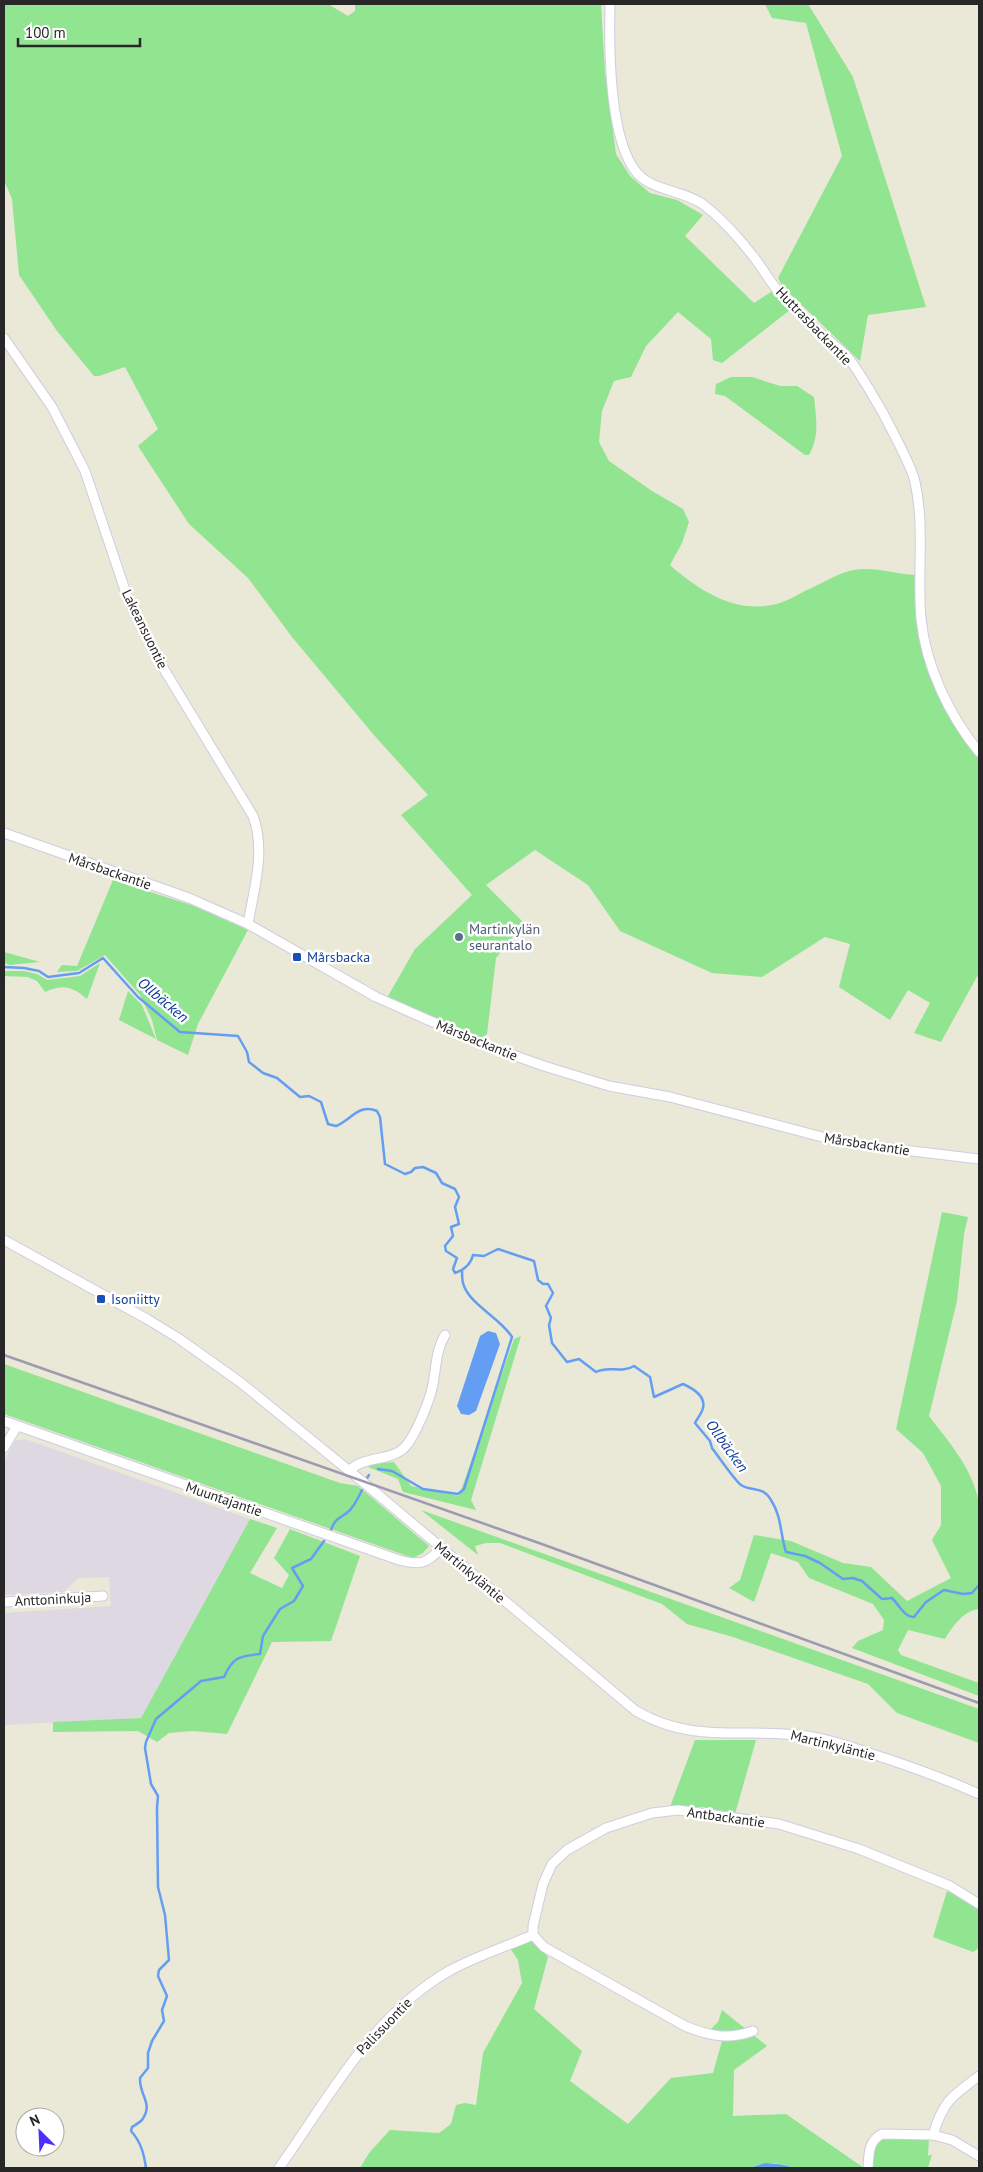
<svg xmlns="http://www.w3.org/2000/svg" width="983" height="2172" viewBox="0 0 983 2172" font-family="'PT Sans',sans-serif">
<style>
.industrial{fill:#ded8e2}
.green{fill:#91e490}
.water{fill:#649ef3}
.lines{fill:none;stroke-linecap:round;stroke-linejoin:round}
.stream{stroke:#649ef3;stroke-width:2.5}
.minor-casing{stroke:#cfcce1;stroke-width:11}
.minor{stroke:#fff;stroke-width:9}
.rail{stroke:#9e9ab2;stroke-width:2.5}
.service-dot{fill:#5c6f8a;stroke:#fff;stroke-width:2}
.transit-dot{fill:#1a4fb4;stroke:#fff;stroke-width:2}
.labels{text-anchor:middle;stroke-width:5;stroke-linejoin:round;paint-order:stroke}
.street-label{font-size:14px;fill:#272727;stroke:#fff}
.service-label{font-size:14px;fill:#4e5e75;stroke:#fff;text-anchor:start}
.transit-label{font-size:14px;fill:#164399;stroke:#fff;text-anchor:start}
.water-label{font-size:15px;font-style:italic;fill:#08389a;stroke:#fff}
</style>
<rect width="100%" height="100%" fill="#eae8d7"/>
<!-- industrial -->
<polygon class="industrial" points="25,1439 250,1519 141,1718 4,1725 4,1613 111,1606 109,1577 78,1578 64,1592 4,1595 4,1461 15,1441"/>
<!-- green -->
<g class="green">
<path d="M4 4H328L348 16 355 11V4H601L605 72 616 154 630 176 650 193 677 200 703 215 685 236 754 303 771 292 790 310 722 363 713 360 711 339 678 312 646 346 631 377 614 381 602 411 599 442 609 461 652 491 683 509 689 522 682 543 670 565C697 589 733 613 772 605 784 603 797 595 807 590 821 584 835 575 849 571 872 565 893 574 916 575L930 673 979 756V973L941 1042 914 1033 930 1003 908 990 890 1020 839 987 850 944 825 937 762 977 712 973 620 931 588 885 535 850 486 885 524 923 496 958 487 1034 480 1039 387 998 415 949 472 895 401 815 428 795 373 734 292 637 248 578 189 524 138 446 158 429 125 367 99 376H94L57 331 19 275 12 199 4 180Z"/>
<polygon points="765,4 808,4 853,77 926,307 868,315 860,361 783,287 778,278 842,156 806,23 772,18"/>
<path d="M731 377H752L780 386H797L814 397C816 418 820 436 809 455H805L725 396 715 394 716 384Z"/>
<polygon points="113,880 194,906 248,930 198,1024 188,1055 157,1040 152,1020 140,995 105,955 77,971 57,972 62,965 77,966"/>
<polygon points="4,952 40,962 10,965 4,963"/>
<path d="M100 963 87 999C72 986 63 984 45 992L37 981 28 977 4 976V971H24L37 974 47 980 80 976Z"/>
<polygon points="128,991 142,1005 156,1039 119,1020"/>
<path d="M942 1212 968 1217 964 1234 957 1301 929 1416C950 1444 972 1467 979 1503V1609C963 1611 953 1626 945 1639L908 1630 898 1650 901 1655 979 1683V1696L852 1648 858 1641 883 1630 884 1620 873 1604 809 1578 798 1562 771 1553 754 1602 729 1588 740 1580 754 1535 791 1541 843 1563 871 1567 907 1601 951 1578 932 1540 941 1525V1486L923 1453 896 1429Z"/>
<polygon points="521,1336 471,1500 476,1510 403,1492 398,1479 368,1467 373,1464 394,1462 411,1486 459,1496 514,1339"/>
<polygon points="4,1364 340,1483 358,1486 429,1546 423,1553 413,1558 4,1414"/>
<polygon points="421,1510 979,1709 979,1743 897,1713 868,1684 733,1637 687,1624 662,1604 500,1543 486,1543 475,1546 478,1555"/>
<polygon points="250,1519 277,1528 250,1573 282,1588 289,1575 274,1558 290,1529 360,1556 331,1641 272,1642 227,1734 193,1731 169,1733 157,1742 138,1731 53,1732 53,1722 141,1718"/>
<polygon points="695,1740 756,1740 735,1814 702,1807 670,1807"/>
<polygon points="947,1891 979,1909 979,1948 973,1952 933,1937"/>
<polygon points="525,1941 533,1941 548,1957 534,2009 582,2051 570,2081 628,2124 671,2078 713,2073 722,2041 721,2035 708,2032 718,2022 722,2010 767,2046 734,2070 733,2116 786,2114 864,2168 796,2168 781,2166 776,2163 765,2163 750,2168 360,2168 369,2153 390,2130 439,2133 451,2124 456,2105 465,2103 476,2105 483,2053 522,1983 518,1960 510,1948"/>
<path d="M885 2137 929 2138 928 2156 932 2154 928 2168H872C873 2155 873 2145 885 2137Z"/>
</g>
<!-- water -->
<g class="water">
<polygon points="488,1331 496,1333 500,1344 476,1411 469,1415 461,1414 457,1406 480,1336"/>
<path d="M765 2163C776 2163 786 2166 796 2168H750Z"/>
</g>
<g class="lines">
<!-- stream -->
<g class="stream">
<path d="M4 967 24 968 39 971 48 977 79 973 103 958 138 997 180 1032 238 1036 247 1052 249 1062 263 1073 277 1078 300 1097 309 1096 321 1102 328 1124 336 1126C351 1120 359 1103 377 1111L380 1117 385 1164 405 1174 411 1172 415 1168 423 1167 436 1173 442 1183 455 1189 459 1197 455 1207 459 1224 451 1227 453 1236 445 1246 446 1251 457 1258 453 1269 455 1273C464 1270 471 1264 473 1255L484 1256 498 1249 534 1261 538 1280 543 1284H548L553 1293 546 1306 551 1318 549 1325 552 1343 567 1362 579 1359 596 1372C609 1365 621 1374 634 1366L650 1377 654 1397 683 1384C692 1388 706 1396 703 1408 702 1413 697 1419 695 1423L710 1441 712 1448C718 1456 735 1481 741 1485 752 1492 762 1485 771 1500 782 1517 780 1534 786 1552L805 1556 820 1563 843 1579 853 1578 862 1581 882 1599 892 1598C899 1605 905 1618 914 1617L926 1602 944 1590 963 1594 972 1593 979 1585"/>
<path d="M378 1469 392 1471 423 1489 458 1494 464 1489 512 1337C501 1319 471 1305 464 1286 462 1282 462 1275 462 1271"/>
<polyline points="367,1478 369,1475"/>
<path d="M331 1530C336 1517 338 1520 348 1512 354 1507 358 1498 362 1490"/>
<path d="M146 2168C144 2154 141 2142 131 2131L132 2127C135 2125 139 2123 142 2120 154 2103 139 2096 140 2078L148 2068V2053L152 2041 164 2021 162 2010 167 1996 158 1976 159 1970 169 1960 165 1915 158 1887 157 1808 158 1796 151 1784 145 1748 146 1742 156 1719 201 1681 224 1677C233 1657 239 1656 260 1654L263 1636 280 1609 294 1601 303 1586 292 1568 311 1559 324 1541"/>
</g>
<defs>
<g id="minor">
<path d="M610 4C609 47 609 133 634 169 649 192 683 189 704 205 722 219 739 238 753 256 763 268 769 281 779 292 793 308 808 322 824 336 832 344 843 351 850 360 862 376 873 396 883 413 891 429 912 466 915 482 925 527 917 574 921 619 926 667 949 715 979 752"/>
<path d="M4 338 52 407 85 471 128 599 159 661 253 816C266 851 254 888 248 924"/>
<polyline points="4,833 189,898 248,924 376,997 485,1045 544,1066 609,1086 670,1097 845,1143 979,1159"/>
<path d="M4 1240 147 1319 178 1338 240 1382 363 1482 636 1711C695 1745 744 1727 807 1736 828 1739 849 1746 869 1753 907 1765 943 1778 979 1794"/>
<path d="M4 1421 399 1560C419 1565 426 1565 441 1548"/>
<polyline points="4,1448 17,1426"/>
<path d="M349 1471C364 1455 391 1462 405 1447 416 1435 430 1400 433 1384 436 1368 436 1350 445 1335"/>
<polyline points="4,1602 103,1596"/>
<path d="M753 2031C728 2040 709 2036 685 2026L544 1947 533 1935V1926L543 1884 552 1864 567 1850 606 1828 652 1813 678 1810 779 1824 859 1849 950 1886 979 1904"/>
<path d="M933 2135C943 2101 952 2096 979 2076"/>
<path d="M279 2168C329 2098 371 2016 449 1971 476 1956 505 1947 533 1935"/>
<path d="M868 2168C869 2154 868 2141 882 2134L933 2135 952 2140 979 2156"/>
</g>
</defs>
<!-- minor casing -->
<use href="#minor" class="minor-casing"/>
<!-- minor -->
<use href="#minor" class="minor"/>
<!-- rail -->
<polyline class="rail" points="4,1355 539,1543 979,1703"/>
</g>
<!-- markers -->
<circle class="service-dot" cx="459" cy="937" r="5"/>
<g class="transit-dot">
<rect x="292" y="952" width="10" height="10" rx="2.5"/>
<rect x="96" y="1294" width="10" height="10" rx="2.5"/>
</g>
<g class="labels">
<!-- street labels -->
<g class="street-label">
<text transform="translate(814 326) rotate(46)" y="5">Huttrasbackantie</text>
<text transform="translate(145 629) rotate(64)" y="5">Lakeansuontie</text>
<text transform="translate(110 871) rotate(19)" y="5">Mårsbackantie</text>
<text transform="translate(477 1040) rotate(22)" y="5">Mårsbackantie</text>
<text transform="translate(867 1144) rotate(9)" y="5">Mårsbackantie</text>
<text transform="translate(224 1499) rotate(19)" y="5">Muuntajantie</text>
<text transform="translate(470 1572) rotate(40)" y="5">Martinkyläntie</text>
<text transform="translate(53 1599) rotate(-3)" y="5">Anttoninkuja</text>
<text transform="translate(833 1745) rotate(14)" y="5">Martinkyläntie</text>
<text transform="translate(726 1817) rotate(8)" y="5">Antbackantie</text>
<text transform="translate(384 2026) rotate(-46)" y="5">Palissuontie</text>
</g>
<!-- service labels -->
<g class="service-label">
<text x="469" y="934">Martinkylän<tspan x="469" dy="16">seurantalo</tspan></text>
</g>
<!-- transit labels -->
<g class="transit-label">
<text x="307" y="962">Mårsbacka</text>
<text x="111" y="1304">Isoniitty</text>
</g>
<!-- water labels -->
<g class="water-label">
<text transform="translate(163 1000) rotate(40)" y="5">Ollbäcken</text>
<text transform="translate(727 1446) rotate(54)" y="5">Ollbäcken</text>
</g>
</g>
<!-- border -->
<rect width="983" height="2172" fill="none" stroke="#272727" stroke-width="10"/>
<!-- north arrow -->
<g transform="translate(40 2132) rotate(336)"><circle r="24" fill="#ffffff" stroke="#a9a9a9"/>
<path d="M0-4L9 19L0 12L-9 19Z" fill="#4c2fff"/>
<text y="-8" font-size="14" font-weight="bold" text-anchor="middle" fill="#272727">N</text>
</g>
<!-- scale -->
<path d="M18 38v8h122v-8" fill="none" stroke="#272727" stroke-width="2.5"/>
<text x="25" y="38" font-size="15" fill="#272727" stroke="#ffffff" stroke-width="4" paint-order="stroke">100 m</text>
</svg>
